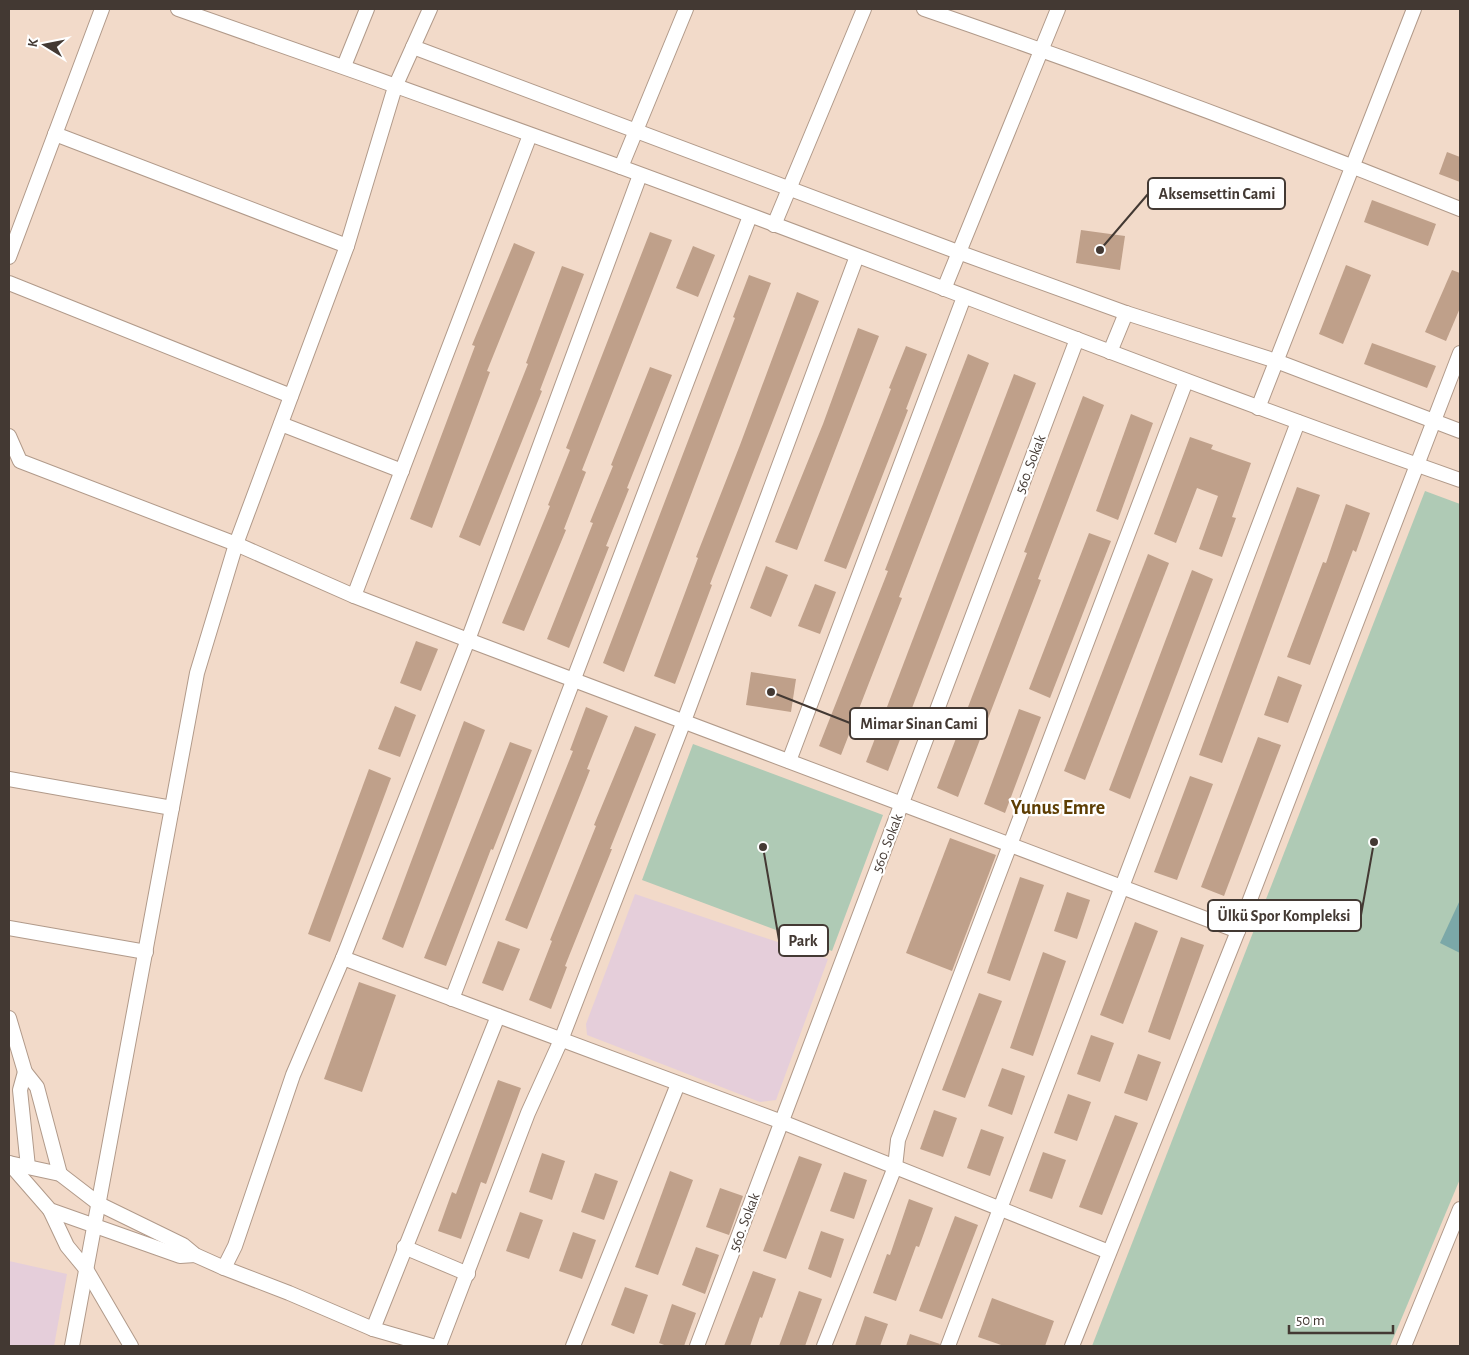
<svg xmlns="http://www.w3.org/2000/svg" width="1469" height="1355" viewBox="0 0 1469 1355" font-family="'Alegreya Sans',sans-serif">
<style>
.education{fill:#e5ceda}
.green{fill:#afcab5}
.water{fill:#7ba8a8}
.building{fill:#bfa08a}
.lines{fill:none;stroke-linecap:round;stroke-linejoin:round}
.minor-casing{stroke:#b19a8a;stroke-width:16}
.minor{stroke:#fff;stroke-width:14}
.labels{text-anchor:middle;stroke-width:4.5;stroke-linejoin:round;paint-order:stroke}
.street-label{font-size:15px;fill:#433933;stroke:#fff}
.district-label{font-size:20px;font-weight:bold;fill:#5e3e04;stroke:#fff}
.leader{fill:none;stroke:#433933;stroke-width:2}
.callout-dot{fill:#433933;stroke:#fff;stroke-width:2}
.callout{fill:#fff;stroke:#433933;stroke-width:2}
.callout-label{font-size:16px;text-anchor:middle;font-weight:bold;fill:#433933}
</style>
<rect width="100%" height="100%" fill="#f2dac9"/>
<!-- education -->
<g class="education">
<polygon points="635,894 828,959 776,1100 760,1102 587,1035 586,1024"/>
<polygon points="9,1261 67,1274 54,1346 9,1346"/>
</g>
<!-- green -->
<g class="green">
<polygon points="1425,491 1460,504 1460,1179 1390,1346 1092,1346"/>
<polygon points="693,744 883,815 832,951 642,880"/>
</g>
<!-- water -->
<polygon class="water" points="1460,900 1460,953 1440,943"/>
<!-- building -->
<g class="building">
<polygon points="1447,152 1460,157 1460,182 1439,174"/>
<polygon points="1372,200 1436,224 1428,246 1364,222"/>
<polygon points="1081,230 1125,236 1120,270 1076,263"/>
<polygon points="650,232 672,240 582,470 586,472 564,529 566,530 524,631 502,623 550,506 548,505 570,450 566,448"/>
<polygon points="514,243 535,252 487,371 490,372 432,528 410,519 475,346 472,345"/>
<polygon points="693,246 715,255 698,297 676,288"/>
<polygon points="1346,265 1371,275 1343,344 1319,334"/>
<polygon points="562,266 584,274 540,390 542,391 480,546 459,537 528,364 526,363"/>
<polygon points="1452,270 1460,273 1460,308 1446,341 1425,332"/>
<polygon points="749,275 771,283 624,672 603,663 735,318 733,317"/>
<polygon points="797,292 819,301 710,584 712,585 675,684 654,676 698,558 696,557 740,445"/>
<polygon points="858,328 879,336 797,550 775,542 823,424"/>
<polygon points="1372,343 1436,366 1427,388 1364,364"/>
<polygon points="906,346 927,354 906,409 908,410 846,569 824,561 891,389 889,388"/>
<polygon points="968,354 989,363 899,597 902,598 841,755 819,746 888,571 885,570"/>
<polygon points="650,367 672,375 627,488 629,489 606,546 609,547 569,648 547,639 593,523 590,522 613,466 611,465"/>
<polygon points="1014,374 1036,383 888,771 866,762"/>
<polygon points="1083,396 1104,405 1038,579 1041,580 958,797 937,788 1027,553 1024,552"/>
<polygon points="1131,414 1153,423 1118,520 1096,511"/>
<polygon points="1190,437 1213,445 1211,449 1251,463 1232,517 1236,518 1222,557 1199,549 1218,496 1197,488 1176,543 1154,534"/>
<polygon points="1297,487 1320,495 1222,763 1199,755"/>
<polygon points="1346,504 1370,513 1356,552 1353,550 1310,665 1287,657 1323,562 1326,563"/>
<polygon points="1089,533 1111,541 1050,698 1029,689"/>
<polygon points="1148,554 1169,563 1085,780 1064,771"/>
<polygon points="766,566 788,575 771,617 750,608"/>
<polygon points="1192,570 1213,579 1130,799 1109,790"/>
<polygon points="815,584 836,592 820,634 798,626"/>
<polygon points="416,641 438,649 421,691 400,683"/>
<polygon points="751,672 796,679 791,712 746,705"/>
<polygon points="1278,676 1302,685 1288,723 1264,715"/>
<polygon points="395,706 416,715 400,757 378,749"/>
<polygon points="586,707 608,716 587,769 590,770 527,929 505,920 573,751 570,750"/>
<polygon points="1019,709 1041,717 1005,813 984,804"/>
<polygon points="464,721 485,730 403,948 382,939"/>
<polygon points="635,726 656,734 610,849 612,849 565,966 567,967 551,1009 529,1000 552,941 550,940 596,826 594,825"/>
<polygon points="1258,737 1281,745 1224,896 1201,887"/>
<polygon points="510,742 532,750 493,850 491,849 446,966 424,958"/>
<polygon points="369,769 391,778 330,942 308,934"/>
<polygon points="1190,776 1213,784 1177,880 1154,872"/>
<polygon points="950,838 996,855 952,971 906,953"/>
<polygon points="1020,877 1044,885 1010,981 987,973"/>
<polygon points="1067,892 1090,900 1077,939 1054,931"/>
<polygon points="1135,922 1158,931 1123,1024 1100,1015"/>
<polygon points="1181,937 1204,945 1170,1040 1148,1032"/>
<polygon points="498,941 520,949 503,991 482,983"/>
<polygon points="1043,952 1066,961 1033,1056 1010,1048"/>
<polygon points="359,982 396,995 362,1092 324,1079"/>
<polygon points="979,993 1002,1001 965,1098 942,1090"/>
<polygon points="1091,1035 1114,1043 1100,1082 1077,1074"/>
<polygon points="1138,1054 1161,1062 1147,1101 1124,1093"/>
<polygon points="1002,1068 1025,1076 1012,1115 988,1106"/>
<polygon points="498,1080 521,1088 486,1184 481,1182 461,1239 438,1231 452,1192 456,1194"/>
<polygon points="1068,1094 1091,1102 1077,1141 1054,1133"/>
<polygon points="934,1110 957,1118 943,1157 920,1149"/>
<polygon points="1115,1115 1138,1123 1102,1215 1079,1207"/>
<polygon points="981,1129 1004,1137 990,1176 967,1168"/>
<polygon points="1043,1152 1066,1160 1052,1199 1029,1191"/>
<polygon points="542,1153 565,1161 552,1200 529,1192"/>
<polygon points="799,1156 822,1164 786,1259 763,1251"/>
<polygon points="670,1171 693,1180 658,1275 635,1267"/>
<polygon points="844,1172 867,1180 854,1219 830,1211"/>
<polygon points="595,1173 618,1181 604,1220 581,1212"/>
<polygon points="720,1188 743,1196 729,1235 706,1227"/>
<polygon points="909,1199 933,1208 919,1247 916,1246 896,1301 873,1293 887,1254 890,1255"/>
<polygon points="520,1212 543,1220 529,1259 506,1251"/>
<polygon points="955,1216 978,1225 942,1319 919,1311"/>
<polygon points="821,1231 844,1239 831,1278 808,1269"/>
<polygon points="573,1232 596,1240 582,1279 559,1271"/>
<polygon points="696,1247 719,1255 705,1294 682,1285"/>
<polygon points="753,1271 776,1279 762,1318 760,1317 750,1346 724,1346"/>
<polygon points="625,1287 648,1295 634,1334 611,1325"/>
<polygon points="799,1291 822,1299 805,1346 779,1346"/>
<polygon points="992,1298 1054,1321 1045,1346 1004,1346 978,1337"/>
<polygon points="672,1304 696,1313 684,1346 667,1346 659,1343"/>
<polygon points="865,1316 888,1324 880,1346 855,1346"/>
<polygon points="910,1334 940,1344 939,1346 906,1346"/>
</g>
<g class="lines">
<defs>
<g id="minor">
<path d="M178 9C325 60 472 113 618 166 899 269 1177 381 1460 480"/>
<polyline points="430,9 395,87 347,246 236,544 354,596 468,640 1238,931"/>
<path d="M924 9C1104 71 1283 138 1460 209"/>
<polyline points="413,47 958,252 1126,313 1276,361 1460,431"/>
<polyline points="344,66 367,9"/>
<polyline points="55,134 347,246"/>
<polyline points="621,167 686,9"/>
<polyline points="774,225 864,9"/>
<polyline points="9,257 102,9"/>
<polyline points="9,283 291,396"/>
<polyline points="944,289 1058,9"/>
<polyline points="1110,352 1126,313"/>
<polyline points="1258,408 1414,9"/>
<polyline points="281,424 402,471"/>
<polyline points="9,436 20,461 236,544 197,673 72,1346"/>
<polyline points="354,596 530,135"/>
<polyline points="789,761 964,297"/>
<polyline points="9,779 172,808"/>
<polyline points="9,928 146,952"/>
<polyline points="343,958 782,1122 1109,1252"/>
<polyline points="452,999 750,216"/>
<polyline points="9,1018 25,1072 37,1087 60,1174"/>
<polyline points="25,1072 20,1090 28,1167"/>
<polyline points="9,1163 60,1174 99,1204 183,1245 195,1255 224,1268 289,1293 373,1329 432,1346"/>
<polyline points="9,1163 50,1210 180,1256 195,1255"/>
<polyline points="50,1210 67,1246 86,1269 131,1346"/>
<polyline points="404,1247 468,1274"/>
<polyline points="224,1268 235,1246 293,1075 343,958 468,640 640,175"/>
<polyline points="373,1329 498,1016"/>
<polyline points="439,1346 528,1113 561,1040 684,721 857,256"/>
<polyline points="573,1346 678,1084"/>
<polyline points="697,1346 1077,339"/>
<polyline points="824,1346 895,1167 898,1140 1186,381"/>
<polyline points="948,1346 1298,422"/>
<polyline points="1072,1346 1238,931 1460,353"/>
<polyline points="1404,1346 1460,1209"/>
</g>
</defs>
<!-- minor casing -->
<use href="#minor" class="minor-casing"/>
<!-- minor -->
<use href="#minor" class="minor"/>
</g>
<g class="labels">
<!-- street labels -->
<g class="street-label">
<text transform="translate(1030 464) rotate(-69)" y="5">560. Sokak</text>
<text transform="translate(887 843) rotate(-69)" y="5">560. Sokak</text>
<text transform="translate(744 1222) rotate(-69)" y="5">560. Sokak</text>
</g>
<!-- district labels -->
<g class="district-label">
<text x="1058" y="814">Yunus Emre</text>
</g>
</g>
<!-- callouts -->
<path class="leader" d="M1100 250L1148 194M771 692L850 723M1374 842L1361 915M763 847L779 940"/>
<g class="callout-dot">
<circle cx="1100" cy="250" r="5"/>
<circle cx="771" cy="692" r="5"/>
<circle cx="1374" cy="842" r="5"/>
<circle cx="763" cy="847" r="5"/>
</g>
<g class="callout">
<rect x="1148" y="178" width="137" height="31" rx="5"/>
<rect x="850" y="708" width="137" height="31" rx="5"/>
<rect x="1208" y="900" width="153" height="31" rx="5"/>
<rect x="779" y="925" width="49" height="31" rx="5"/>
</g>
<g class="callout-label">
<text x="1217" y="199">Aksemsettin Cami</text>
<text x="919" y="729">Mimar Sinan Cami</text>
<text x="1284" y="921">Ülkü Spor Kompleksi</text>
<text x="803" y="946">Park</text>
</g>
<!-- border -->
<rect width="1469" height="1355" fill="none" stroke="#433933" stroke-width="20"/>
<!-- north arrow -->
<g transform="translate(45 45) rotate(280)" stroke="#ffffff" stroke-width="4" paint-order="stroke">
<path d="M0-4L9 19L0 12L-9 19Z" fill="#433933"/>
<text y="-8" font-size="14" font-weight="bold" text-anchor="middle" fill="#433933">K</text>
</g>
<!-- scale -->
<path d="M1289 1325v8h104v-8" fill="none" stroke="#433933" stroke-width="2.5"/>
<text x="1296" y="1325" font-size="15" fill="#433933" stroke="#ffffff" stroke-width="4" paint-order="stroke">50 m</text>
</svg>
